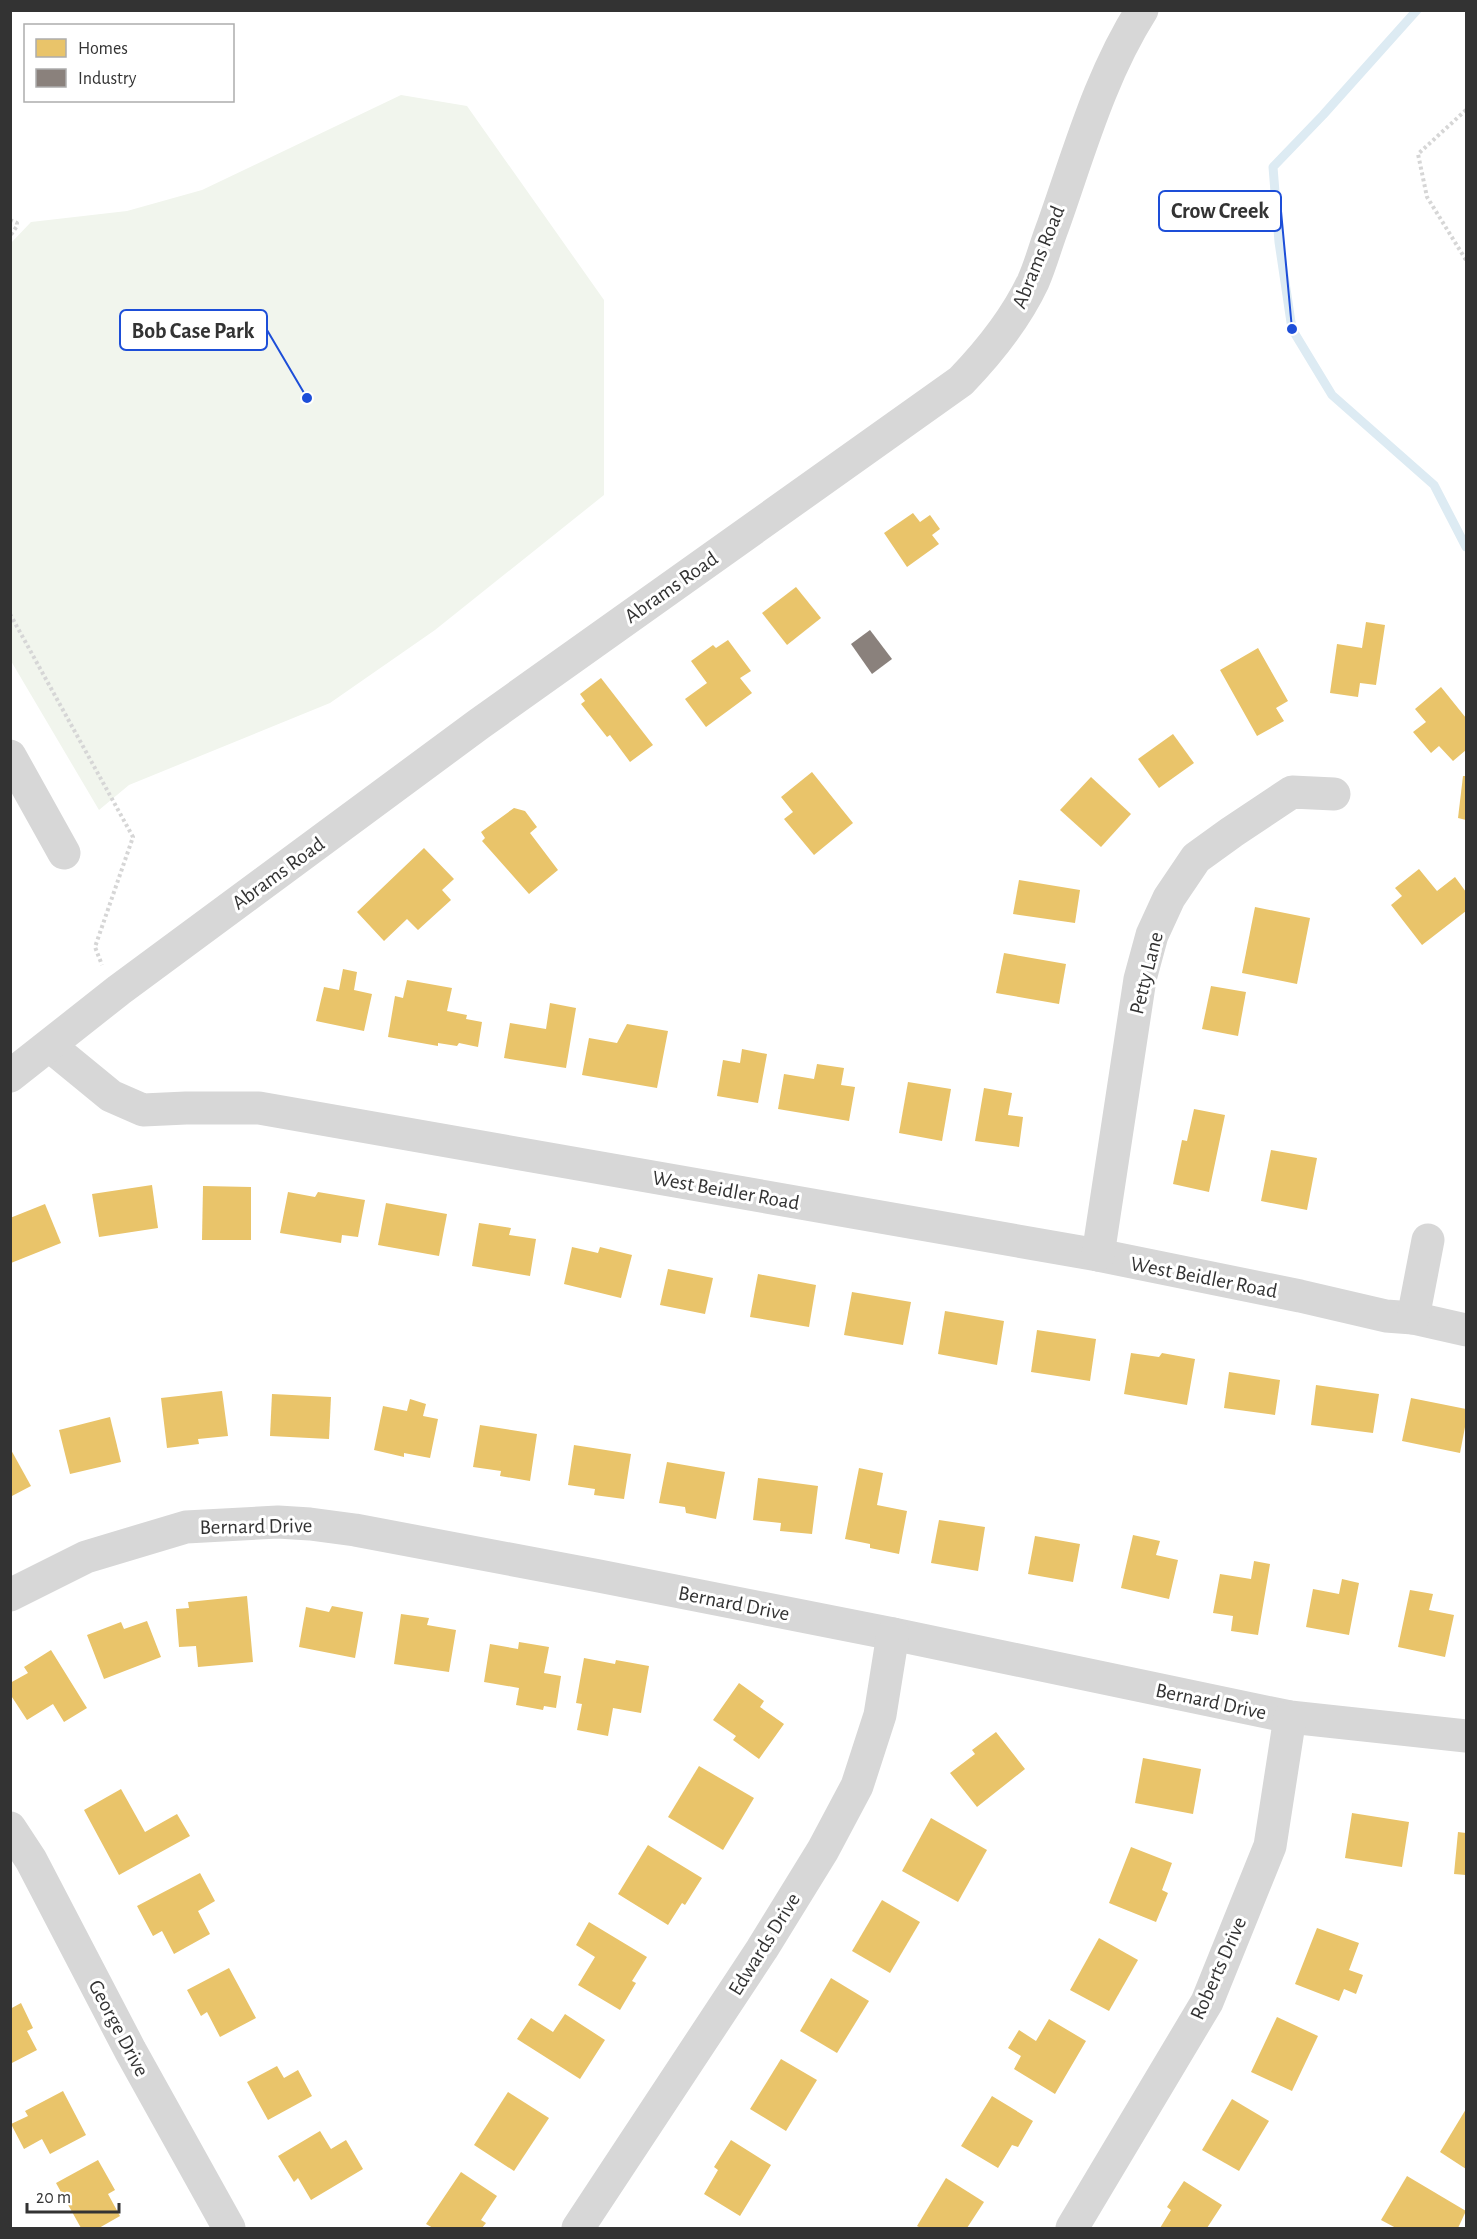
<svg xmlns="http://www.w3.org/2000/svg" width="1477" height="2239" viewBox="0 0 1477 2239" font-family="'Alegreya Sans',sans-serif">
<style>
.green{fill:#f1f5ed}
.homes{fill:#e9c46a}
.industry{fill:#8a817c}
.lines{fill:none;stroke-linecap:round;stroke-linejoin:round}
.stream{stroke:#ddebf3;stroke-width:9}
.path{stroke:#d6d6d6;stroke-width:4;stroke-dasharray:3 3;stroke-linecap:butt}
.minor{stroke:#d7d7d7;stroke-width:33}
.labels{text-anchor:middle;stroke-width:6;stroke-linejoin:round;paint-order:stroke}
.street-label{font-size:21px;fill:#333;stroke:#fff}
.leader{fill:none;stroke:#1d4ed8;stroke-width:2}
.callout-dot{fill:#1d4ed8;stroke:#fff;stroke-width:2}
.callout{fill:#fff;stroke:#1d4ed8;stroke-width:2}
.callout-label{font-size:22px;text-anchor:middle;font-weight:bold;fill:#333}
</style>
<rect width="100%" height="100%" fill="#fff"/>
<!-- green -->
<polygon class="green" points="401,95 467,106 604,300 604,495 435,630 330,703 129,785 99,810 11,661 11,243 31,222 127,211 202,190"/>
<!-- homes -->
<g class="homes">
<polygon points="913,513 920,522 930,515 940,529 932,535 939,544 907,567 884,533"/>
<polygon points="796,587 821,618 787,645 762,613"/>
<polygon points="1366,622 1385,625 1376,685 1360,683 1358,697 1330,693 1337,644 1362,648"/>
<polygon points="728,640 751,671 740,678 752,693 706,727 685,699 707,683 691,661 713,645 716,648"/>
<polygon points="1258,648 1288,701 1276,708 1284,721 1257,736 1220,670"/>
<polygon points="601,678 653,745 630,762 610,735 607,737 581,704 585,701 580,694"/>
<polygon points="1441,687 1466,718 1466,750 1453,761 1439,746 1431,753 1413,732 1426,722 1415,709"/>
<polygon points="1173,734 1194,763 1159,788 1138,759"/>
<polygon points="812,772 853,823 814,855 784,819 793,812 781,797"/>
<polygon points="1463,776 1466,776 1466,820 1458,818"/>
<polygon points="1091,777 1131,814 1101,847 1060,810"/>
<polygon points="514,808 525,811 537,827 530,833 558,870 529,894 482,841 485,838 481,832"/>
<polygon points="424,848 454,879 442,890 451,900 418,930 407,919 384,941 357,912"/>
<polygon points="1419,869 1437,891 1455,877 1466,892 1466,911 1422,945 1391,905 1402,896 1395,888"/>
<polygon points="1019,880 1080,890 1075,923 1013,914"/>
<polygon points="1255,907 1310,918 1297,984 1242,973"/>
<polygon points="1004,953 1066,964 1059,1004 996,993"/>
<polygon points="343,969 357,972 354,990 372,994 364,1031 316,1021 324,987 339,990"/>
<polygon points="407,980 452,988 447,1011 467,1015 466,1019 482,1022 478,1047 459,1043 457,1046 438,1043 438,1046 388,1037 395,996 403,998"/>
<polygon points="1211,986 1246,992 1238,1036 1202,1029"/>
<polygon points="550,1003 576,1008 566,1068 504,1058 510,1023 546,1029"/>
<polygon points="627,1024 668,1031 657,1088 582,1075 589,1038 617,1043"/>
<polygon points="742,1049 767,1054 758,1103 717,1096 723,1060 740,1063"/>
<polygon points="817,1064 844,1068 841,1085 855,1087 849,1121 778,1109 784,1074 814,1079"/>
<polygon points="908,1082 951,1089 942,1141 899,1133"/>
<polygon points="984,1088 1012,1093 1008,1115 1023,1117 1019,1147 975,1141"/>
<polygon points="1194,1109 1225,1115 1209,1192 1173,1184 1182,1140 1187,1141"/>
<polygon points="1271,1150 1317,1158 1307,1210 1261,1201"/>
<polygon points="152,1185 158,1228 99,1237 92,1194"/>
<polygon points="203,1186 251,1187 251,1240 202,1240"/>
<polygon points="288,1192 315,1197 318,1192 365,1200 358,1237 342,1235 341,1243 280,1233"/>
<polygon points="386,1203 447,1214 439,1256 378,1245"/>
<polygon points="45,1204 61,1243 11,1263 10,1218"/>
<polygon points="479,1223 511,1228 509,1235 536,1239 530,1276 472,1266"/>
<polygon points="572,1247 598,1253 600,1247 632,1255 621,1298 564,1284"/>
<polygon points="668,1269 713,1278 705,1314 660,1305"/>
<polygon points="758,1274 816,1285 809,1327 750,1317"/>
<polygon points="852,1292 911,1302 903,1345 844,1335"/>
<polygon points="945,1311 1004,1321 997,1365 938,1354"/>
<polygon points="1037,1330 1096,1339 1090,1381 1031,1372"/>
<polygon points="1131,1353 1159,1357 1162,1353 1195,1359 1187,1405 1124,1394"/>
<polygon points="1229,1372 1280,1380 1275,1415 1224,1408"/>
<polygon points="1316,1385 1379,1394 1373,1433 1311,1425"/>
<polygon points="222,1391 228,1436 198,1439 199,1444 167,1448 161,1398"/>
<polygon points="272,1394 331,1397 329,1439 270,1436"/>
<polygon points="1411,1398 1466,1409 1466,1422 1460,1453 1402,1441"/>
<polygon points="410,1399 426,1404 423,1416 438,1419 430,1458 404,1453 404,1457 374,1450 383,1406 407,1411"/>
<polygon points="110,1417 121,1462 70,1474 59,1430"/>
<polygon points="480,1425 537,1434 530,1481 500,1476 501,1471 473,1467"/>
<polygon points="574,1445 631,1454 624,1499 594,1495 595,1489 568,1485"/>
<polygon points="10,1448 31,1486 10,1497"/>
<polygon points="667,1462 725,1472 716,1519 686,1513 685,1507 659,1503"/>
<polygon points="859,1468 883,1473 877,1505 907,1511 899,1554 870,1548 870,1544 845,1539"/>
<polygon points="758,1478 818,1486 812,1534 780,1531 781,1523 753,1520"/>
<polygon points="939,1520 985,1527 978,1571 931,1563"/>
<polygon points="1133,1535 1160,1541 1156,1555 1178,1560 1169,1599 1121,1588"/>
<polygon points="1035,1536 1080,1544 1073,1582 1028,1574"/>
<polygon points="1254,1561 1270,1564 1258,1635 1231,1631 1233,1616 1213,1613 1220,1574 1251,1579"/>
<polygon points="1342,1579 1359,1583 1349,1635 1306,1627 1313,1589 1339,1594"/>
<polygon points="1410,1590 1433,1594 1429,1610 1454,1615 1445,1657 1398,1647"/>
<polygon points="247,1596 253,1662 198,1667 196,1646 179,1647 176,1609 189,1608 188,1602"/>
<polygon points="332,1606 363,1612 355,1658 299,1647 306,1607 329,1612"/>
<polygon points="401,1614 429,1618 427,1625 456,1630 449,1672 394,1664"/>
<polygon points="147,1621 161,1657 104,1679 87,1635 121,1622 124,1629"/>
<polygon points="519,1642 549,1647 544,1673 561,1676 556,1708 544,1706 543,1710 516,1705 519,1688 484,1682 490,1644 518,1649"/>
<polygon points="51,1650 87,1708 64,1722 53,1704 27,1720 10,1694 10,1683 28,1673 24,1667"/>
<polygon points="584,1658 615,1664 616,1660 649,1666 641,1713 613,1708 608,1736 577,1730 582,1704 576,1703"/>
<polygon points="739,1683 764,1701 760,1707 784,1724 759,1759 733,1740 736,1736 713,1720"/>
<polygon points="996,1732 1025,1769 977,1807 950,1773 975,1754 972,1750"/>
<polygon points="1143,1758 1201,1769 1193,1814 1135,1803"/>
<polygon points="699,1766 754,1798 723,1850 668,1817"/>
<polygon points="121,1789 145,1832 177,1814 190,1836 119,1875 84,1810"/>
<polygon points="1352,1813 1409,1822 1402,1867 1345,1858"/>
<polygon points="931,1818 987,1850 958,1902 902,1871"/>
<polygon points="1458,1832 1466,1833 1466,1875 1454,1874"/>
<polygon points="648,1845 702,1878 685,1905 682,1903 668,1925 618,1894"/>
<polygon points="1131,1847 1172,1863 1162,1890 1168,1893 1156,1922 1109,1903"/>
<polygon points="200,1873 215,1901 198,1911 210,1934 174,1954 162,1931 153,1936 137,1906"/>
<polygon points="882,1900 920,1922 890,1973 852,1951"/>
<polygon points="589,1922 647,1957 632,1981 636,1983 620,2010 578,1985 595,1957 576,1945"/>
<polygon points="1317,1928 1359,1943 1349,1970 1363,1975 1356,1994 1344,1989 1339,2001 1295,1984"/>
<polygon points="1099,1938 1138,1960 1109,2011 1070,1990"/>
<polygon points="229,1968 256,2018 220,2037 207,2012 201,2016 187,1990"/>
<polygon points="831,1978 869,2001 837,2053 800,2031"/>
<polygon points="21,2003 33,2028 27,2031 37,2050 10,2064 10,2009"/>
<polygon points="565,2014 605,2040 580,2079 517,2039 531,2018 553,2032"/>
<polygon points="1277,2017 1318,2036 1292,2091 1251,2072"/>
<polygon points="1049,2019 1086,2041 1055,2094 1014,2069 1021,2056 1008,2048 1019,2030 1036,2041"/>
<polygon points="781,2059 817,2080 786,2131 750,2109"/>
<polygon points="277,2066 284,2078 298,2070 312,2096 268,2120 247,2082"/>
<polygon points="63,2091 86,2135 50,2154 42,2139 24,2149 11,2124 28,2116 25,2111"/>
<polygon points="508,2092 549,2118 514,2171 474,2145"/>
<polygon points="992,2096 1033,2121 1018,2147 1012,2145 998,2168 961,2146"/>
<polygon points="1232,2099 1269,2121 1239,2171 1202,2150"/>
<polygon points="1466,2109 1466,2169 1440,2152"/>
<polygon points="320,2131 331,2149 346,2140 363,2169 311,2200 298,2178 294,2182 278,2156"/>
<polygon points="731,2140 771,2165 740,2216 704,2194 718,2170 714,2167"/>
<polygon points="98,2160 115,2190 108,2194 120,2216 99,2228 81,2228 56,2183"/>
<polygon points="461,2172 497,2196 481,2220 486,2223 482,2228 433,2228 426,2224"/>
<polygon points="1407,2176 1466,2211 1458,2228 1396,2228 1381,2220"/>
<polygon points="946,2178 984,2202 967,2228 921,2228 917,2226"/>
<polygon points="1184,2181 1222,2205 1207,2228 1160,2228 1171,2210 1167,2207"/>
</g>
<!-- industry -->
<polygon class="industry" points="870,630 892,659 872,674 851,644"/>
<g class="lines">
<!-- stream -->
<polyline class="stream" points="1417,10 1323,115 1273,167 1279,242 1292,329 1332,395 1434,485 1466,547"/>
<!-- path -->
<g class="path">
<polyline points="1466,110 1418,154 1427,197 1466,260"/>
<polyline points="10,220 17,223 17,226 10,236"/>
<polyline points="10,614 133,837 95,947 102,965"/>
</g>
<!-- minor -->
<g class="minor">
<polyline points="10,756 64,853"/>
<polyline points="50,1046 111,1096 143,1110 186,1108 259,1108 1098,1255 1300,1296 1386,1316 1413,1318 1466,1330"/>
<path d="M10 1076 119 990 479 724 961 381C990 351 1015 320 1033 282 1041 264 1046 244 1053 226 1079 153 1100 76 1142 10"/>
<polyline points="1098,1255 1140,979 1152,935 1169,898 1196,858 1232,832 1292,792 1334,794"/>
<polyline points="1413,1318 1428,1240"/>
<polyline points="10,1595 86,1557 186,1527 278,1522 310,1524 355,1530 599,1576 893,1634 1290,1717 1466,1736"/>
<polyline points="10,1828 31,1860 130,2050 229,2228"/>
<polyline points="578,2228 762,1949 823,1850 857,1786 880,1715 893,1634"/>
<polyline points="1072,2228 1207,2002 1270,1846 1290,1717"/>
</g>
</g>
<g class="labels">
<!-- street labels -->
<g class="street-label">
<text transform="translate(1038 257) rotate(-68)" y="7">Abrams Road</text>
<text transform="translate(671 587) rotate(-35)" y="7">Abrams Road</text>
<text transform="translate(278 873) rotate(-36)" y="7">Abrams Road</text>
<text transform="translate(1146 973) rotate(-76)" y="7">Petty Lane</text>
<text transform="translate(726 1190) rotate(10)" y="7">West Beidler Road</text>
<text transform="translate(1204 1277) rotate(11)" y="7">West Beidler Road</text>
<text transform="translate(256 1526) rotate(-1)" y="7">Bernard Drive</text>
<text transform="translate(734 1603) rotate(11)" y="7">Bernard Drive</text>
<text transform="translate(1211 1701) rotate(12)" y="7">Bernard Drive</text>
<text transform="translate(764 1944) rotate(-58)" y="7">Edwards Drive</text>
<text transform="translate(1218 1968) rotate(-66)" y="7">Roberts Drive</text>
<text transform="translate(119 2028) rotate(62)" y="7">George Drive</text>
</g>
</g>
<!-- callouts -->
<path class="leader" d="M1292 329L1281 211M307 398L267 330"/>
<g class="callout-dot">
<circle cx="1292" cy="329" r="6"/>
<circle cx="307" cy="398" r="6"/>
</g>
<g class="callout">
<rect x="1159" y="191" width="122" height="40" rx="6"/>
<rect x="120" y="310" width="147" height="40" rx="6"/>
</g>
<g class="callout-label">
<text x="1220" y="218">Crow Creek</text>
<text x="193" y="338">Bob Case Park</text>
</g>
<!-- border -->
<rect width="1477" height="2239" fill="none" stroke="#333333" stroke-width="24"/>
<!-- legend -->
<rect x="24" y="24" width="210" height="78" fill="#ffffff" stroke="#adadad" stroke-width="1.5"/>
<rect x="36" y="39" width="30" height="18" fill="#e9c46a" stroke="#adadad" stroke-width="1.5"/>
<text x="78" y="54" font-size="18" fill="#333333">Homes</text>
<rect x="36" y="69" width="30" height="18" fill="#8a817c" stroke="#adadad" stroke-width="1.5"/>
<text x="78" y="84" font-size="18" fill="#333333">Industry</text>
<!-- scale -->
<path d="M27 2203v9h92v-9" fill="none" stroke="#333333" stroke-width="3"/>
<text x="36" y="2203" font-size="18" fill="#333333" stroke="#ffffff" stroke-width="4.5" paint-order="stroke">20 m</text>
</svg>
